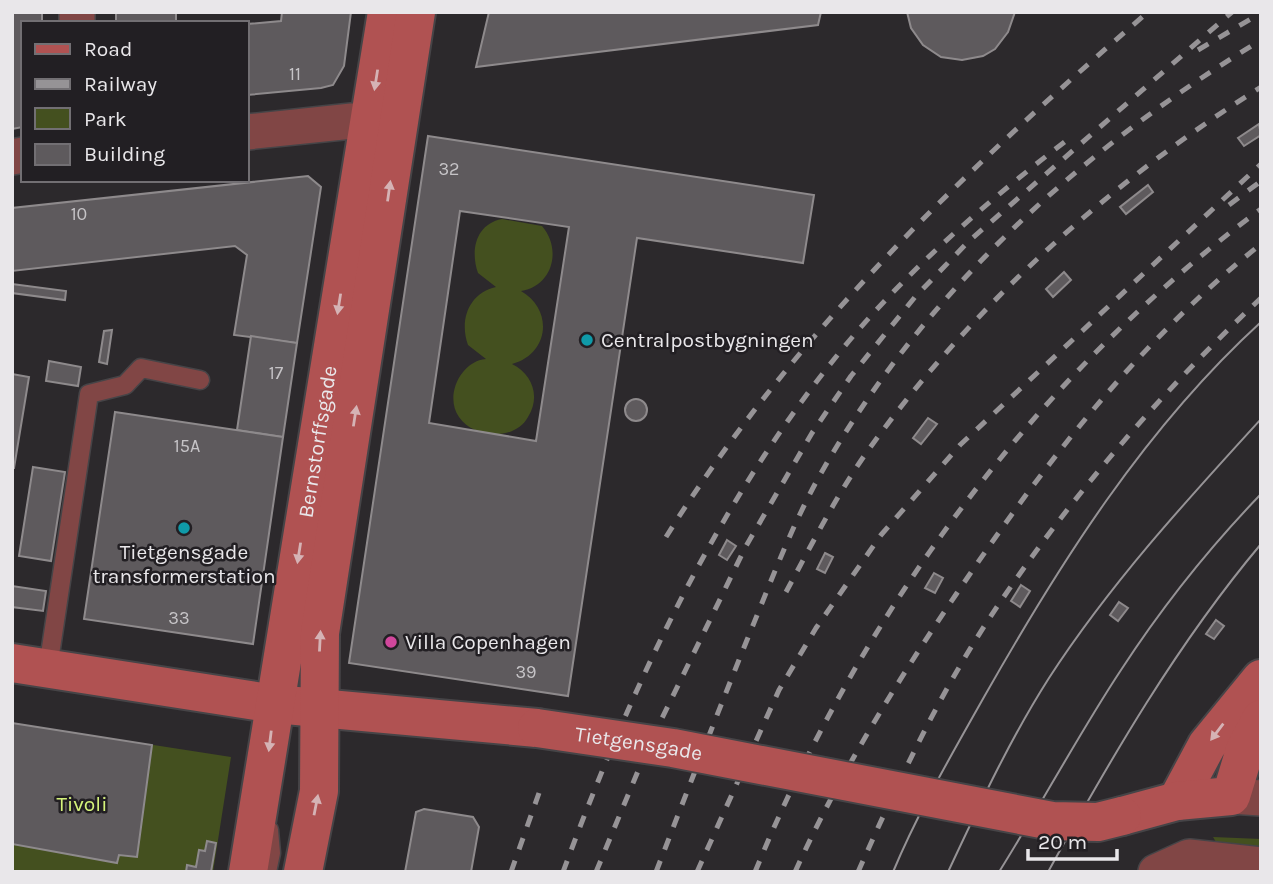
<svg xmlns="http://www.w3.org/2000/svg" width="1273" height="884" viewBox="0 0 1273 884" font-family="Karla,sans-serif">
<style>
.green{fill:#44501f}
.building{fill:#5e5a5d;stroke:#8e8a8c;stroke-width:2;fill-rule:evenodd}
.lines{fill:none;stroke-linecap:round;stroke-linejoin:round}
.lane-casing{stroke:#464447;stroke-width:21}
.street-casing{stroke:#464447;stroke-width:38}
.secondary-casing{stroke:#464447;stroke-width:42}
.lane{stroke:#814645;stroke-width:18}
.street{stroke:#814645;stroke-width:35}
.secondary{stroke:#b05252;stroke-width:38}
.tram{stroke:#969396;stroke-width:2}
.rail{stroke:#969396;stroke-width:5;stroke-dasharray:12 12;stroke-linecap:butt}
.secondary-bridge-casing{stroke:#464447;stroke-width:42;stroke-linecap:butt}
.secondary-bridge{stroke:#b05252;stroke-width:38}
.oneway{fill:#d5b3b5}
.culture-dot{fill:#0f9aa8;stroke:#221f23;stroke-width:2.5}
.hotel-dot{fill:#d1479c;stroke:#221f23;stroke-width:2.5}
.labels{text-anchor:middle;stroke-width:5;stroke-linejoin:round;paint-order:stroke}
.number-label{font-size:18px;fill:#c6c4c7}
.poi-label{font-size:21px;fill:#e9e7ea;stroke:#221f23;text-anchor:start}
.street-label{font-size:21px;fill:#e9e7ea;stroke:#221f23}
.park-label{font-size:21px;fill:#d5f37b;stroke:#221f23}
</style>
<rect width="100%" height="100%" fill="#2c292c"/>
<!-- green -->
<g class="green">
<path d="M502 219 542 226C562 249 553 286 521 291 554 310 549 354 512 364 532 374 541 396 528 417 515 441 474 439 459 417 444 396 461 361 486 359L468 345C459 320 469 293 496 287L478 273C470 250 476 224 502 219Z"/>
<polygon points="12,723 231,757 213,872 12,872"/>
<polygon points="1213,837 1261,839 1261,848 1216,842"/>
</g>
<!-- building -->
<g class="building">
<polygon points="12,12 42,12 42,23 23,23 23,127 12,129"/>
<rect x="116" y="12" width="60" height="11"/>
<polygon points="282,12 351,12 344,66 333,85 321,88 247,95 247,24 281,21"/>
<polygon points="489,12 821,12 818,25 476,67"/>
<polygon points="907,12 1015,12 1008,32 995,49 983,56 962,60 941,57 923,45 911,28"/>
<polygon points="1259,124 1261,135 1244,146 1238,138"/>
<path d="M428 136 814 195 803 263 637 238 568 696 349 663ZM460 211 569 227 536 441 429 423Z"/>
<polygon points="308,176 321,187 297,343 234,335 247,255 235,246 12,271 12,208"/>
<polygon points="1148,185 1153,192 1126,214 1120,207"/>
<polygon points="1064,272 1071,280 1053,297 1046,289"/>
<polygon points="12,284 66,291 65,300 12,293"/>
<polygon points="112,330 107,364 99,362 104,331"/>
<polygon points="251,336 297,343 283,437 237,430"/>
<polygon points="49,361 81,367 78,386 46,381"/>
<polygon points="12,374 29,377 14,468 12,468"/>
<circle cx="636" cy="410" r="11"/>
<polygon points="115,412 283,437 253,644 84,619"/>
<polygon points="928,418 937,424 921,444 913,438"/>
<polygon points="33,467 65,472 51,561 19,556"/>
<polygon points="727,540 736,546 727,560 719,555"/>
<polygon points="825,553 833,557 825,573 817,569"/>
<polygon points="934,573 943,578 935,593 925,588"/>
<polygon points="1021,585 1030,591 1020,607 1011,601"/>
<polygon points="12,586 46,591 43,611 12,607"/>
<polygon points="1119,602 1128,608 1118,621 1110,615"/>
<polygon points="1216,620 1224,626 1214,639 1206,634"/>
<polygon points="12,723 152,745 137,857 119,855 117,863 12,844"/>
<polygon points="424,809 473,817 479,827 471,872 405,872 416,812"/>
<polygon points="207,841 216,843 211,872 186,872 187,865 196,867 199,850 205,851"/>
</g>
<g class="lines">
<defs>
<g id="lane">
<polyline points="48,668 89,394 125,385 141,368 200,380"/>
<polyline points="267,872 271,853 269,830"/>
</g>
<g id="street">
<polyline points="77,23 77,12"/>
<polyline points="247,132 352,121 398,126"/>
<polyline points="12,157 23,155"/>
<polyline points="1231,796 1261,798"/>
<polyline points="1156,872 1189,857 1261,865"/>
</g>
<g id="secondary">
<polyline points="12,663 275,704 537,728"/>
<polyline points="1177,801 1207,745 1261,679"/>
<polyline points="1122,816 1177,801 1231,796 1245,750 1261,719"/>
<path id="s1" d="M248 872 387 12"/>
<polyline points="303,872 319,791 320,633 416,12"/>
</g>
</defs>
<!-- lane casing -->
<use href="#lane" class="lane-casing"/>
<!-- street casing -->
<use href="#street" class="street-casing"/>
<!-- secondary casing -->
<use href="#secondary" class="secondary-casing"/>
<!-- lane -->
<use href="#lane" class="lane"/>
<!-- street -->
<use href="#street" class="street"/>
<!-- secondary -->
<use href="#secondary" class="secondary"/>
<!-- tram -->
<g class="tram">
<path d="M893 872C918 812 952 754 984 697 1060 563 1145 428 1261 322"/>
<path d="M948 872C979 806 1010 739 1049 678 1110 584 1186 501 1261 419"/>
<path d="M999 872C1041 805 1078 735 1121 670 1162 607 1209 548 1261 494"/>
<path d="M1048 872C1111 758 1177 644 1261 544"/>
</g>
<!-- rail -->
<g class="rail">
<polyline points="1198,50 1261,13"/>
<polyline points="1229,205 1261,181"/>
<path d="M666 537C794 332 966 169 1148 12"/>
<path d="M786 592C812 544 837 494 869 449 973 305 1110 182 1261 87"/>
<polyline points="511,872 539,793"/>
<path d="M563 872C632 685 720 495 849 341 912 266 989 200 1067 140"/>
<polyline points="596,872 648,747 746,546 812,433 851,376 915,297 969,241 1232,12"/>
<path d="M656 872C686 794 716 717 747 640 770 584 791 527 820 475 924 291 1082 149 1261 40"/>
<polyline points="697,872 779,690 816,628 881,535 960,445 1261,164"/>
<path d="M755 872C861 613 1035 376 1261 209"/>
<path d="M795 872C840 773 896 683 957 593 1044 464 1138 342 1261 244"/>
<path d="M858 872C896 787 936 700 987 622 1064 504 1159 394 1261 298"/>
</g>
<defs>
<g id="secondary-bridge">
<path id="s2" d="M537 728 673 748 1052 821 1098 822 1122 816"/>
</g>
</defs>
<!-- secondary-bridge casing -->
<use href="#secondary-bridge" class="secondary-bridge-casing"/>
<!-- secondary-bridge -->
<use href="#secondary-bridge" class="secondary-bridge"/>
</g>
<!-- one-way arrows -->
<defs><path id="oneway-solid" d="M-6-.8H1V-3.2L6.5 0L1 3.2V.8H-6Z" transform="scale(1.75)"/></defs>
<g class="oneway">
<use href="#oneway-solid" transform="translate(376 80) rotate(99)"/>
<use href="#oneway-solid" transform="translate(389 191) rotate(-82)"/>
<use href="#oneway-solid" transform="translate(339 304) rotate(99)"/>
<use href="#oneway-solid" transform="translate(355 416) rotate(-81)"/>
<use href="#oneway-solid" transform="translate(299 553) rotate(99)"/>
<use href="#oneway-solid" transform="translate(320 641) rotate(-87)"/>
<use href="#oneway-solid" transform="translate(1217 732) rotate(127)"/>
<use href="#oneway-solid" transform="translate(270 741) rotate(97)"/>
<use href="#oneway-solid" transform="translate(316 805) rotate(-79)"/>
</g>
<!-- markers -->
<g class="culture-dot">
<circle cx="587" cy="340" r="7"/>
<circle cx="184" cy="528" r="7"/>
</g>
<circle class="hotel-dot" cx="391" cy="642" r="7"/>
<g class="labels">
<!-- number labels -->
<g class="number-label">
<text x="295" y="80">11</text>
<text x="449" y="175">32</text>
<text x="79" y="220">10</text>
<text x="276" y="379">17</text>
<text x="187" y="452">15A</text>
<text x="179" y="624">33</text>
<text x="526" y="678">39</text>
</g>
<!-- poi labels -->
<g class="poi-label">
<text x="601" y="347">Centralpostbygningen</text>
<text x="184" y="559" text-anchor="middle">Tietgensgade<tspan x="184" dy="24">transformerstation</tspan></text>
<text x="405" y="649">Villa Copenhagen</text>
</g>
<!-- street labels -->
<g class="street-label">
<text dy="7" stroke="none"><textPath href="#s1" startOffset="436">Bernstorffsgade</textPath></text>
<text dy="7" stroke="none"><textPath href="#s2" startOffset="103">Tietgensgade</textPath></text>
</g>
<!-- park labels -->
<g class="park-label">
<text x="82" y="811">Tivoli</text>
</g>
</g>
<!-- border -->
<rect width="1273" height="884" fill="none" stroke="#e9e7ea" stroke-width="28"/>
<!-- legend -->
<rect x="21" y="21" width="228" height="161" fill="#221f23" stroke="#726f73" stroke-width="2"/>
<rect x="35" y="44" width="35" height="10" fill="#b05252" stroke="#726f73" stroke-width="2"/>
<text x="84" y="56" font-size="21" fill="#e9e7ea">Road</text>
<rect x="35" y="79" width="35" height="10" fill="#969396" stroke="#726f73" stroke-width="2"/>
<text x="84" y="91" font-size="21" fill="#e9e7ea">Railway</text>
<rect x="35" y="108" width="35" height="21" fill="#44501f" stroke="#726f73" stroke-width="2"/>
<text x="84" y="126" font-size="21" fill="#e9e7ea">Park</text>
<rect x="35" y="144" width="35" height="21" fill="#5e5a5d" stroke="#726f73" stroke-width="2"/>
<text x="84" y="161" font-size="21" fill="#e9e7ea">Building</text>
<!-- scale -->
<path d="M1028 849v10h89v-10" fill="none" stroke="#e9e7ea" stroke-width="3.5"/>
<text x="1038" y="849" font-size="21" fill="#e9e7ea" stroke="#221f23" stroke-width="5" paint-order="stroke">20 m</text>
</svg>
